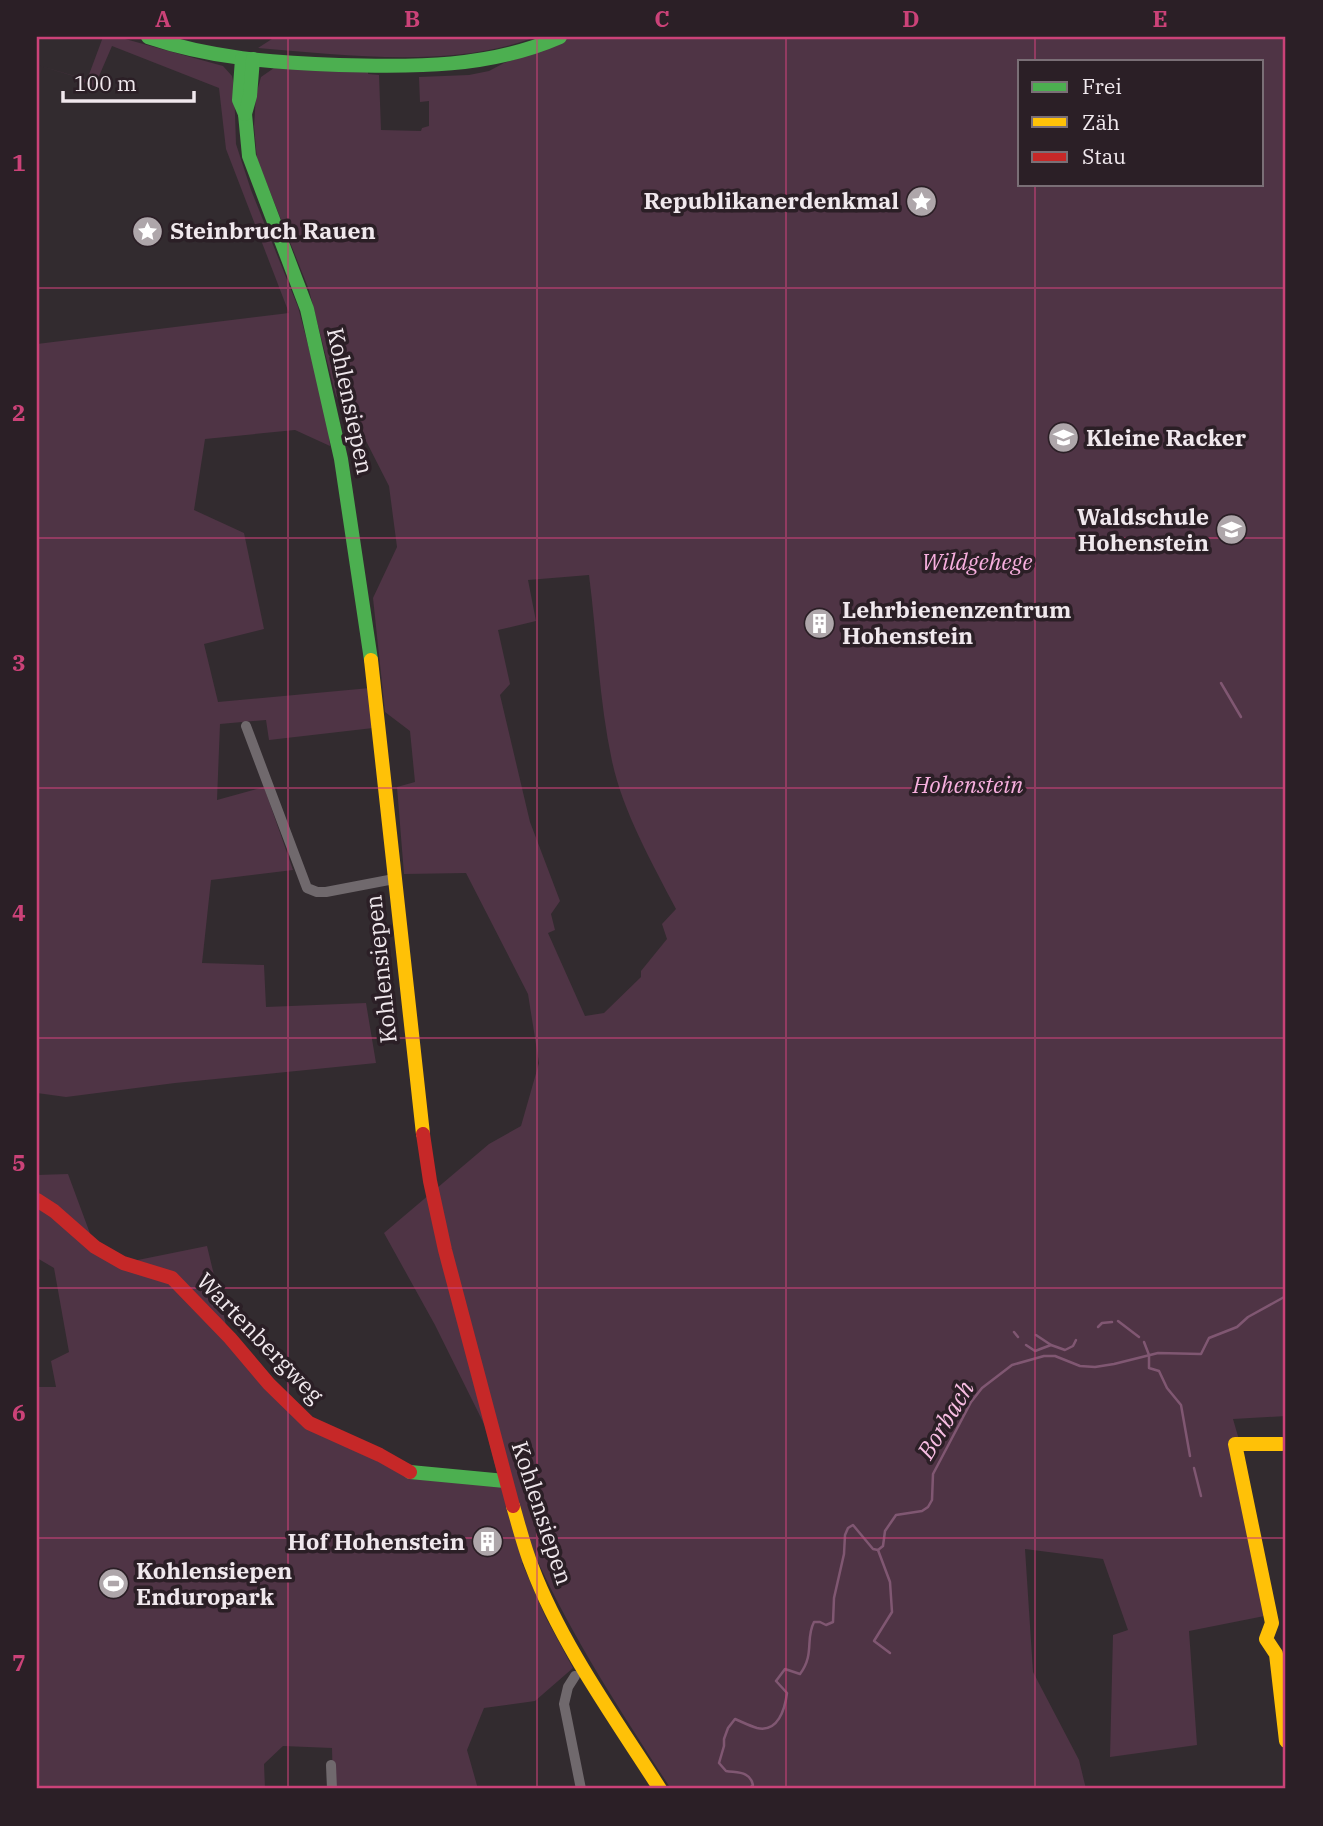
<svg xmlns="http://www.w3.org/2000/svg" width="1323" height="1826" viewBox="0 0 1323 1826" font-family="'IBM Plex Serif',serif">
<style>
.green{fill:#4f3445;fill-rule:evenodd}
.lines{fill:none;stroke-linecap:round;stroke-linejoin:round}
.stream{stroke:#805772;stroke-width:2.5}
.street{stroke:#70696d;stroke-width:10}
.fast{stroke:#4caf50;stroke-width:14}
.slow{stroke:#ffc107;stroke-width:14}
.jam{stroke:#c62828;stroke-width:14}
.grid{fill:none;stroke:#cb4278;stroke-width:2;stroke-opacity:0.55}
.labels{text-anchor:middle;stroke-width:7;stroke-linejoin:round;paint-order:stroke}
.poi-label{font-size:23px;font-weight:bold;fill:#f0e8ed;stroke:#2b1f26;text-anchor:start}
.street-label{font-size:23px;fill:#f0e8ed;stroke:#2b1f26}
.park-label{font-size:23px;font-style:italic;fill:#f7afde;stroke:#2b1f26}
.water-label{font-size:24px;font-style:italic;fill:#f7bde2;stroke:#2b1f26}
.neatline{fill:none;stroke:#cb4278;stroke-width:2.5}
.grid-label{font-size:23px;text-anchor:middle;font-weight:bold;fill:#cb4278}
</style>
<rect width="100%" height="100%" fill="#322b2f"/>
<!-- green -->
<g class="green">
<polygon points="103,37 118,37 223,66 232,76 234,85 236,144 251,190 298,307 327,417 330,446 295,430 205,439 194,510 244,533 264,629 204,644 218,702 370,688 373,728 269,740 266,720 220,724 217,800 264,787 293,870 211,880 202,963 264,965 266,1007 366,1003 376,1063 175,1083 66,1097 37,1093 37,344 289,313 226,149 219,88 112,46 93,90 78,77 37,65 87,80"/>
<path d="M275 37H535C454 69 345 55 258 48Z"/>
<path d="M570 37H1286V1416L1233 1419 1246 1464 1274 1614 1189 1631 1197 1745 1110 1757 1113 1635 1128 1630 1103 1559 1025 1549 1033 1672 1079 1760 1086 1789H671C623 1715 575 1642 538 1562L522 1563 546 1618 573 1668 535 1701 484 1708 467 1750 478 1789H333L332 1748 283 1746 264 1764 265 1789H37V1387H56L51 1361 69 1352 54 1268 37 1258V1175L68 1174 95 1247 123 1263 207 1246 227 1329 309 1423 432 1473 499 1480 485 1426 435 1325 384 1233 489 1144 521 1126 539 1063 528 994 466 873 404 874 397 787 415 782 410 731 385 712 373 598 397 547 389 486 365 439 336 396 309 290 257 159 254 126 256 95 261 77 274 68 368 71V74L379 75 381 130 421 131 422 128 429 126V101L420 102 419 77 469 75 489 71 504 63 548 48ZM1020 61H1262V184H1020ZM589 575C597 637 599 700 612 761 623 812 652 863 676 909L662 924 667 939 641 971V977L604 1013 585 1016 548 933 555 930 551 914 560 901 530 822 500 695 510 684 498 630 536 621 528 580Z"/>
</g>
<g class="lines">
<!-- stream -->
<g class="stream">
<polyline points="1221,683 1241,717"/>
<polyline points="1118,1321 1139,1337"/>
<polyline points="1098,1327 1102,1323 1112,1322"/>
<polyline points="1014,1332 1018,1337"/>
<polyline points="1036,1335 1051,1345"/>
<polyline points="1144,1342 1149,1355 1149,1368 1159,1371 1167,1388 1181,1405 1190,1456"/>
<polyline points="1026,1345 1035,1351 1051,1345 1065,1350 1073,1346 1076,1340"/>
<polyline points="1194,1468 1201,1496"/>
<polyline points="878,1550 890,1582 892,1612 874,1641 890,1653"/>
<path d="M749 1789 753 1785C750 1771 738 1773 726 1771L719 1763 724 1746V1739L728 1728 735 1719C742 1722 750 1726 757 1728 778 1733 785 1709 787 1693L776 1681 785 1669 800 1674C815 1654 805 1639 814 1622H820L826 1625 833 1622 834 1598 844 1554 845 1535 848 1528 853 1525 873 1549 878 1550 883 1546 885 1531 896 1515 922 1511 928 1507 932 1500 933 1474 971 1402 982 1388 1012 1365 1044 1356H1055L1080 1366 1095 1367 1114 1364 1158 1353 1201 1354 1209 1338 1237 1327 1248 1317 1286 1296"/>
</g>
<!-- street -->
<g class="street">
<polyline points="246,726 307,888 317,892 326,892 394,879"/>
<polyline points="575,1676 568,1687 564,1704 581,1789"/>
<polyline points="331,1765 332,1789"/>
</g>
<!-- fast -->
<g class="fast">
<path d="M148 37C210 58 273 63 339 65 415 67 489 68 560 37"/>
<polyline points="242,59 239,100 245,114 249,156 307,309 341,459 371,660"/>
<polyline points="245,114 250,96 253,59"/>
<polyline points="410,1472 505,1481"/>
</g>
<!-- slow -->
<g class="slow">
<polyline points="371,660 423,1134"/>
<polyline points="1282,1444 1235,1444 1272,1623 1266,1639 1276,1654 1286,1741"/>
<path d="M513 1506C519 1526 524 1547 532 1567 561 1644 616 1720 660 1789"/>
</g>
<!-- jam -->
<g class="jam">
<polyline points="423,1134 430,1181 445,1250 513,1506"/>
<polyline points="37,1200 54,1211 95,1247 123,1263 172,1278 230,1338 269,1384 309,1423 380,1455 410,1472"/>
</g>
</g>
<!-- grid -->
<path class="grid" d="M288 37V1789M537 37V1789M786 37V1789M1035 37V61M1035 184V1789M37 288H1286M37 538H1286M37 788H1286M37 1038H1286M37 1288H1286M37 1538H1286"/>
<!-- icons -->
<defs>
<symbol id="sight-disc" viewBox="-11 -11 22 22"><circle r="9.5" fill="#aea6aa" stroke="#2b1f26"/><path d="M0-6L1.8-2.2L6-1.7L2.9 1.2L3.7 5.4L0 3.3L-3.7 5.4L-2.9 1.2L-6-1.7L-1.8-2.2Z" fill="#fff"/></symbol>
<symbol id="school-disc" viewBox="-11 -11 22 22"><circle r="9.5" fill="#aea6aa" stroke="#2b1f26"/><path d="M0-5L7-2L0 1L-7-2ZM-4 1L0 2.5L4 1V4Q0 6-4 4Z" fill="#fff"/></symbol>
<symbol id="building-disc" viewBox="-11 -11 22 22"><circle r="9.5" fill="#aea6aa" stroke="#2b1f26"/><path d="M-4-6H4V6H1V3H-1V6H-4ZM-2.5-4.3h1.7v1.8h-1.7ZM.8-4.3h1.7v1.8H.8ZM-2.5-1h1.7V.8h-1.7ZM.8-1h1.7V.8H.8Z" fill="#fff"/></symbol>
<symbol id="stadium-disc" viewBox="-11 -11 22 22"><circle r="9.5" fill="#aea6aa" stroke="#2b1f26"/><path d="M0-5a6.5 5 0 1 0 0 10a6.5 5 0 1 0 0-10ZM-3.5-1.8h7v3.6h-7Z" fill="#fff"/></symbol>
</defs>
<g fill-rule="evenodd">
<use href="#sight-disc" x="904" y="184" width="35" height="35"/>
<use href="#sight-disc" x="130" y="214" width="35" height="35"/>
<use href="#school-disc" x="1046" y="420" width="35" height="35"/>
<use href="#school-disc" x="1214" y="512" width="35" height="35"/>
<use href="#building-disc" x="802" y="606" width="35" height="35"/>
<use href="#building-disc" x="470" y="1524" width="35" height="35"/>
<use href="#stadium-disc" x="96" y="1566" width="35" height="35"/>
</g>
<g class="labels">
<!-- poi labels -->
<g class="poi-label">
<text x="899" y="209" text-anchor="end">Republikanerdenkmal</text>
<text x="170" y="239">Steinbruch Rauen</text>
<text x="1086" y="446">Kleine Racker</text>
<text x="1209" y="525" text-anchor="end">Waldschule<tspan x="1209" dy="26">Hohenstein</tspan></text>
<text x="842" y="618">Lehrbienenzentrum<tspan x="842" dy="26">Hohenstein</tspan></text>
<text x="465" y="1550" text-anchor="end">Hof Hohenstein</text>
<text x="136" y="1579">Kohlensiepen<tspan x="136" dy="26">Enduropark</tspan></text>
</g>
<!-- street labels -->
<g class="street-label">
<text transform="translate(350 401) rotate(78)" y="8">Kohlensiepen</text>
<text transform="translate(381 969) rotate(-96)" y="8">Kohlensiepen</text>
<text transform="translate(260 1338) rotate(46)" y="8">Wartenbergweg</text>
<text transform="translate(542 1513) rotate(72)" y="8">Kohlensiepen</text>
</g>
<!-- park labels -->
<g class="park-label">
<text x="977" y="570">Wildgehege</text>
<text x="968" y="793">Hohenstein</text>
</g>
<!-- water labels -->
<g class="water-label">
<text transform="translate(946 1420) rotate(-59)" y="8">Borbach</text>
</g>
</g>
<!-- border -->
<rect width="1323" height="1826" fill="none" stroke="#2b1f26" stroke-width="77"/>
<!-- legend -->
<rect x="1018" y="60" width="245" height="126" fill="#2b1f26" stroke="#7a6f76" stroke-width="2"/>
<rect x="1032" y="82" width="35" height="10" fill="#4caf50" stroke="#7a6f76" stroke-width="2"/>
<text x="1082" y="94" font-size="21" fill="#f0e8ed">Frei</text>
<rect x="1032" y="117" width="35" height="10" fill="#ffc107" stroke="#7a6f76" stroke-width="2"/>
<text x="1082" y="130" font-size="21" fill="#f0e8ed">Zäh</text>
<rect x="1032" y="152" width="35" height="10" fill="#c62828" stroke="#7a6f76" stroke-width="2"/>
<text x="1082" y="164" font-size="21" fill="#f0e8ed">Stau</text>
<!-- scale -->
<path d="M63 91v10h131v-10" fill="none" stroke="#f0e8ed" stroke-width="3.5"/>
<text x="74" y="91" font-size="21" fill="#f0e8ed" stroke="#2b1f26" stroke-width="5" paint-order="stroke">100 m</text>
<rect x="38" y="38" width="1246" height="1749" class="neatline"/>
<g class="grid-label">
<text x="163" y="27">A</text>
<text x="412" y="27">B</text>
<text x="662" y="27">C</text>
<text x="911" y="27">D</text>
<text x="1160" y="27">E</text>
<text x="19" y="171">1</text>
<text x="19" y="421">2</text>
<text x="19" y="671">3</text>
<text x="19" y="921">4</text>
<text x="19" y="1171">5</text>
<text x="19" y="1421">6</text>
<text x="19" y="1671">7</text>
</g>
</svg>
